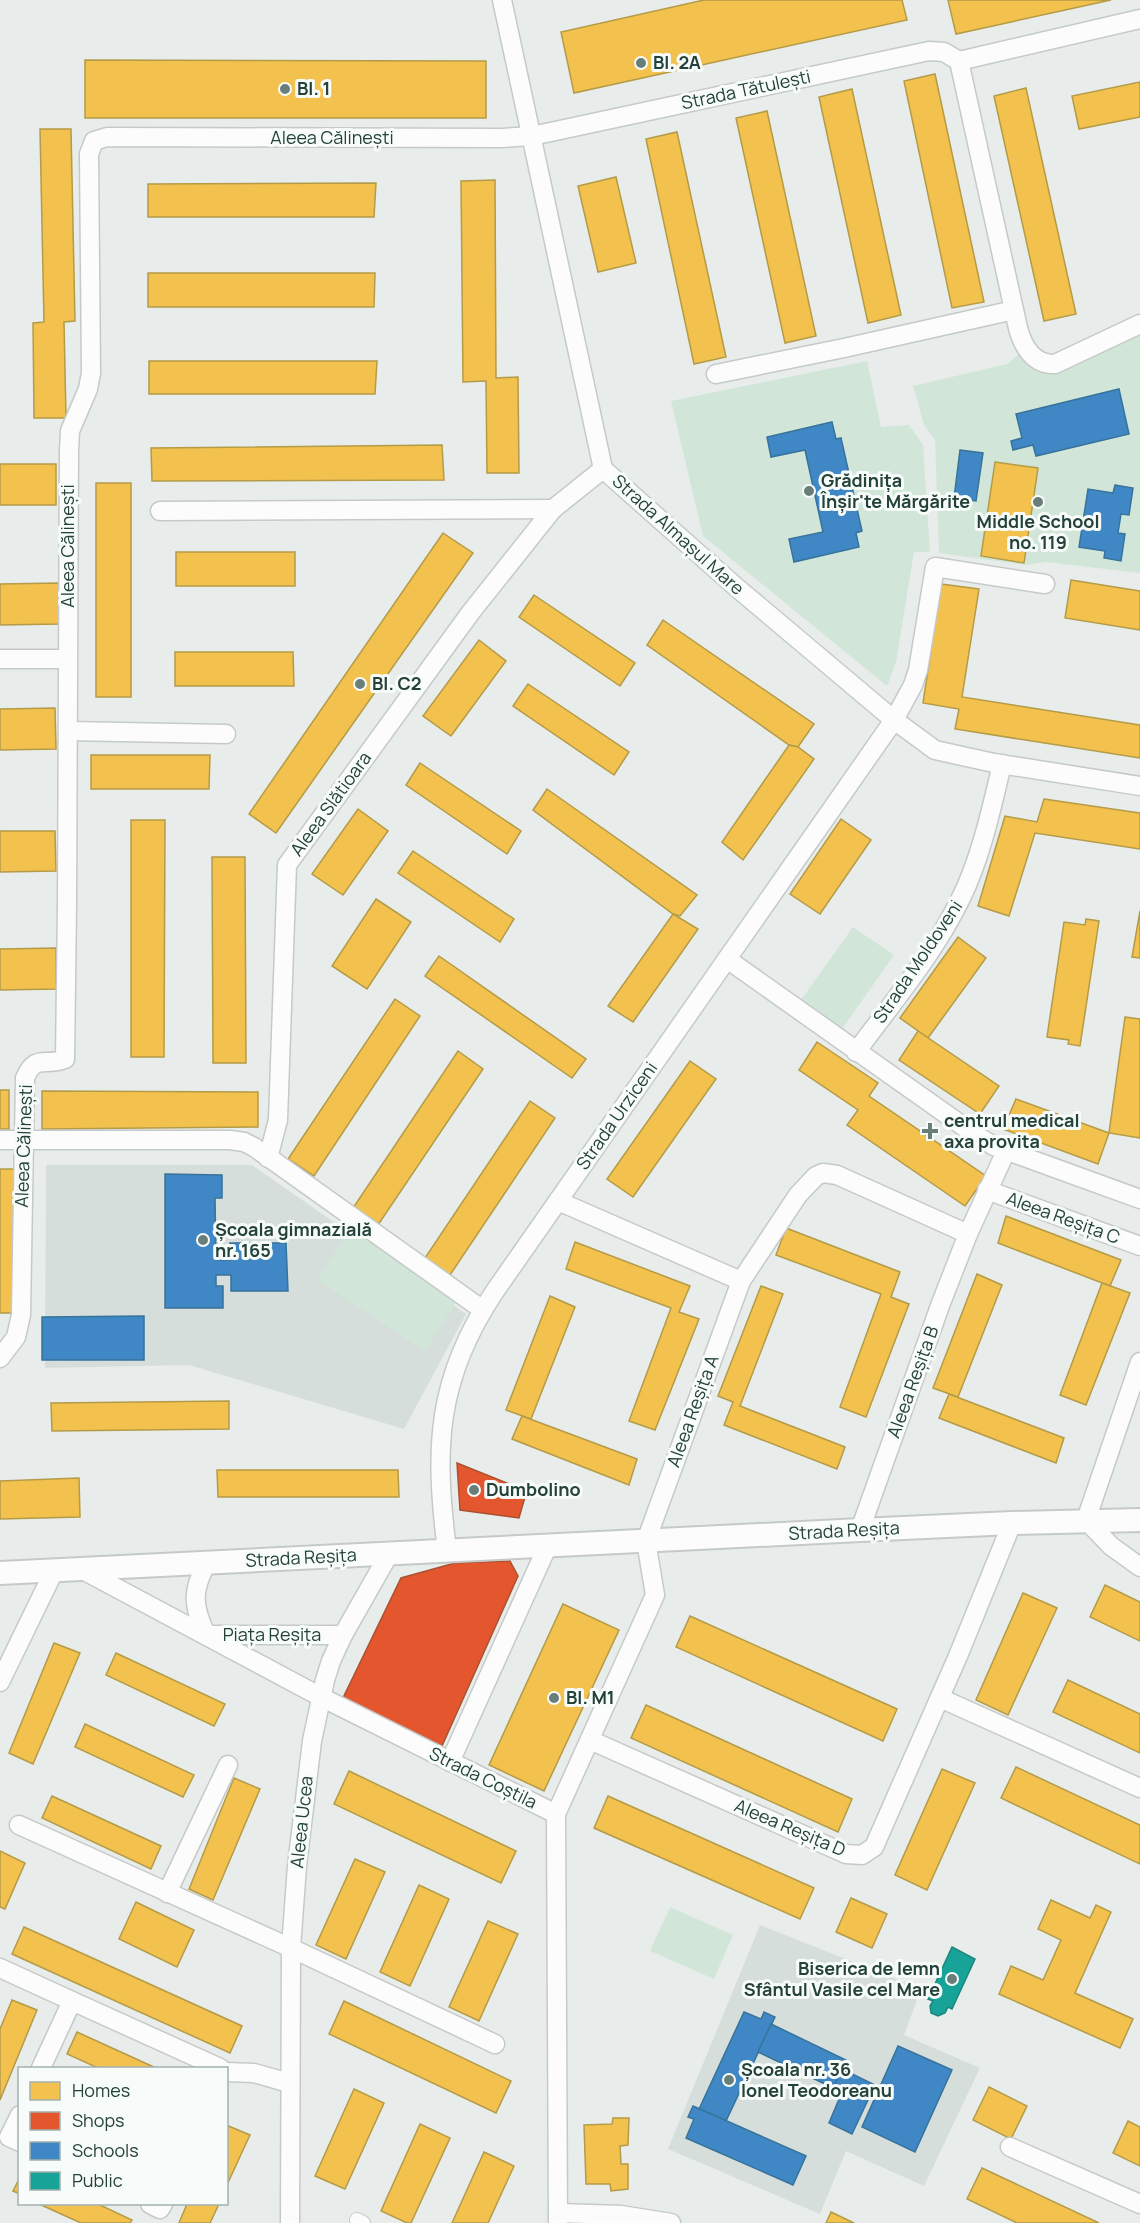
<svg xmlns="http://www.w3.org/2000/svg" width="1140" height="2223" viewBox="0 0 1140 2223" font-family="Manrope,sans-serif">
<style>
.built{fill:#d6dedb}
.green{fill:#d1e6d8}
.homes{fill:#f2c14e;stroke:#b49b48;stroke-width:1.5}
.shops{fill:#e4572e;stroke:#aa5132;stroke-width:1.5}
.schools{fill:#3f88c5;stroke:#37739b;stroke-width:1.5}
.public{fill:#17a398;stroke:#1b867c;stroke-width:1.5}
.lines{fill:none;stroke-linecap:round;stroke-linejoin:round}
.pedestrian-casing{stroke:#c5cac8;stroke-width:16}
.minor-casing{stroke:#c5cac8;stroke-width:21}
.tertiary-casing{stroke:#c5cac8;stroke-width:26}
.pedestrian{stroke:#fcfcfc;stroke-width:14}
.minor{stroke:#fcfcfc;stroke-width:18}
.tertiary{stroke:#fcfcfc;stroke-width:22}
.poi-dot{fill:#697e78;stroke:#f7fbf9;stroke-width:2}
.labels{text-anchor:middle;stroke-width:6;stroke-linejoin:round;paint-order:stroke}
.poi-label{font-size:18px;font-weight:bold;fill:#24423a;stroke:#f7fbf9;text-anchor:start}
.street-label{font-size:18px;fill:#24423a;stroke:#f7fbf9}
</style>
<rect width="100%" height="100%" fill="#e8edeb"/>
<!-- built -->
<g class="built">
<polygon points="46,1165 252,1165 466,1314 404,1429 189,1365 45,1368"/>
<polygon points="760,1925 921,1989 904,2035 980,2068 924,2186 846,2151 820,2214 668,2149"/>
</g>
<!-- green -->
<g class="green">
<polygon points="1138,333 1140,338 1140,573 1046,562 1026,565 939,553 935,440 924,425 913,386 1007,364 1023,351 1033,363"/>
<polygon points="867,361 881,427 909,425 923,445 930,552 914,552 896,662 887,686 703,536 671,401"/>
<polygon points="853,927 894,955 842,1029 801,1000"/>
<polygon points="350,1229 458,1299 425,1351 317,1280"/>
<polygon points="670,1907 733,1935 714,1979 650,1951"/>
</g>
<!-- homes -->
<g class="homes">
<polygon points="704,0 902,0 907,20 574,93 561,32"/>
<polygon points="948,0 1111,0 956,34"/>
<polygon points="85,60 486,61 486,118 85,118"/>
<polygon points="935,74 984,302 952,308 904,81"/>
<polygon points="1140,82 1140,117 1079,129 1072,96"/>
<polygon points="1026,88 1076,314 1044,321 994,96"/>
<polygon points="852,89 901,315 868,323 819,97"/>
<polygon points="767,111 816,336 785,343 736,118"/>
<polygon points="40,129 71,129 75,321 64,322 66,418 34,418 33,323 44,322"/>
<polygon points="677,132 726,357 694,364 646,139"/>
<polygon points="616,177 636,263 598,272 578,186"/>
<polygon points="495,180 496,378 518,377 519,473 487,473 486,381 463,382 461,181"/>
<polygon points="376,183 374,217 148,217 148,184"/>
<polygon points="148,273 375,273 374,307 148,307"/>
<polygon points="149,361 377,361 375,394 149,394"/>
<polygon points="442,445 444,480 152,481 151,448"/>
<polygon points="995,462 1038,468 1024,563 981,556"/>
<rect x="0" y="464" width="56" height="41"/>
<rect x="96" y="483" width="35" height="214"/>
<polygon points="443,533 473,553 276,833 249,814"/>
<rect x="176" y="552" width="119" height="34"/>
<polygon points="1071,580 1140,591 1140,630 1065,618"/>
<polygon points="59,583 59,624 0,625 0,584"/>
<polygon points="941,584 979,589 962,697 1140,725 1140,758 955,729 959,709 923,703"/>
<polygon points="534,595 635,663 620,686 519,617"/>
<polygon points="663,620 814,724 798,747 789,745 647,645"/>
<polygon points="479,640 506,661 451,736 423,716"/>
<polygon points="175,652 293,652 294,686 175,686"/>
<polygon points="528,684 629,752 614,775 513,706"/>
<polygon points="55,708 56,749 0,750 0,709"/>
<polygon points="789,745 798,747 814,759 743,860 722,842"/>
<polygon points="91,755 210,755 209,789 91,789"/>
<polygon points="420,763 521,831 507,854 406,785"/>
<polygon points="547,789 697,895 680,916 673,914 533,810"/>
<polygon points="1044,799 1140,813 1140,849 1035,833 1009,916 978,906 1005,816 1037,822"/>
<polygon points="358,809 388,831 343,895 312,874"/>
<polygon points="841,819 871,840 820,914 790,894"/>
<polygon points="131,820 165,820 164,1057 131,1057"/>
<polygon points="0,831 55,831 56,871 0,872"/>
<polygon points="413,851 514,919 500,942 398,873"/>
<polygon points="212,857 245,857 246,1063 213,1063"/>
<polygon points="376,899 411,922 367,989 332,966"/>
<polygon points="1140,911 1140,958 1132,957"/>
<polygon points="673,914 698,929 633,1022 608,1006"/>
<polygon points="1086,919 1099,921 1080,1046 1068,1044 1069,1040 1047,1037 1064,922 1085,925"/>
<polygon points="958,937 986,958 928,1038 900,1018"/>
<polygon points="56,948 56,989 0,990 0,949"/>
<polygon points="439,956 586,1059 572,1078 425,976"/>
<polygon points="395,999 420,1016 314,1176 288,1159"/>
<polygon points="1125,1017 1140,1019 1140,1138 1109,1133"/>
<polygon points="918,1031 999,1086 980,1114 899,1060"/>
<polygon points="817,1042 878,1083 869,1096 986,1176 965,1206 847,1125 858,1110 799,1070"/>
<polygon points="458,1051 483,1069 376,1228 351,1211"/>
<polygon points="690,1061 716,1079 633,1197 607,1179"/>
<rect x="0" y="1090" width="9" height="39"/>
<polygon points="42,1091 258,1092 258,1127 42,1129"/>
<polygon points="1016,1099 1109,1133 1098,1164 1003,1129"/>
<polygon points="530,1101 555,1118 448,1278 423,1261"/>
<polygon points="0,1169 14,1169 13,1313 0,1313"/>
<polygon points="1006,1216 1121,1260 1110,1286 998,1243"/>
<polygon points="786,1228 900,1272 891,1297 909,1304 866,1417 840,1407 881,1294 776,1255"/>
<polygon points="575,1242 690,1286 679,1312 699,1319 655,1430 629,1421 671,1308 566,1269"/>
<polygon points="977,1274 1002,1285 958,1397 933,1388"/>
<polygon points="1102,1283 1130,1293 1086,1405 1060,1395"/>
<polygon points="761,1286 783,1294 740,1406 845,1447 837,1469 724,1425 733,1402 718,1396"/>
<polygon points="550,1296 575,1307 531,1419 506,1410"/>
<polygon points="949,1394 1064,1438 1056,1463 939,1418"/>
<polygon points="229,1401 229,1429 52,1431 51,1403"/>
<polygon points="522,1416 637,1459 629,1485 512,1439"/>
<polygon points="217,1470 398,1470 399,1497 218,1497"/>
<polygon points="79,1478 80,1517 0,1519 0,1481"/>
<polygon points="1105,1585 1140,1602 1140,1641 1090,1617"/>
<polygon points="1023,1593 1057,1608 1008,1715 976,1700"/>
<polygon points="563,1604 619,1630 544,1791 489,1765"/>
<polygon points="690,1616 897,1709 883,1741 676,1647"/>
<polygon points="54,1643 80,1653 33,1764 9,1753"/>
<polygon points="116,1653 225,1704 214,1726 106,1675"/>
<polygon points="1068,1680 1140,1714 1140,1753 1053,1712"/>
<polygon points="646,1705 852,1799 838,1832 631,1738"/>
<polygon points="85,1724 194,1775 183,1797 75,1747"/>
<polygon points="1016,1767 1140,1825 1140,1864 1001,1798"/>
<polygon points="942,1769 975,1783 927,1890 895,1875"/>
<polygon points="349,1771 516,1851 501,1883 334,1804"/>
<polygon points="234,1778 260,1789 213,1900 189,1889"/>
<polygon points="52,1796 161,1846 151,1869 42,1818"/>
<polygon points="608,1796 814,1888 800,1919 594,1828"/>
<polygon points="0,1851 25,1863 5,1909 0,1907"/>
<polygon points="355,1859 385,1872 346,1959 316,1945"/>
<polygon points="419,1885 449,1899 410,1986 380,1972"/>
<polygon points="851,1898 887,1914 872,1948 836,1932"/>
<polygon points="1051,1900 1090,1918 1096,1905 1111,1912 1075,1993 1133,2019 1120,2048 999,1994 1011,1966 1043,1980 1061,1940 1038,1929"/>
<polygon points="136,1902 194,1930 177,1967 119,1939"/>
<polygon points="488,1921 518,1934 479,2021 449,2007"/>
<polygon points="24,1927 242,2026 230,2053 12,1954"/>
<polygon points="954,1955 967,1961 961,1974 948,1968"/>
<polygon points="12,2000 37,2010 0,2100 0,2029"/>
<polygon points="344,2001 511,2081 496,2113 329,2034"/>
<polygon points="77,2032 156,2068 98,2068 67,2054"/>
<polygon points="989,2087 1027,2106 1011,2139 973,2120"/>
<polygon points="354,2089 384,2103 345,2189 315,2176"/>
<polygon points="613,2118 629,2118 628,2145 620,2146 621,2164 628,2164 628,2189 611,2191 610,2184 586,2184 584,2125 612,2124"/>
<polygon points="1128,2121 1140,2127 1140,2166 1113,2153"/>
<polygon points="420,2124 450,2138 411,2223 407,2223 381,2211"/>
<polygon points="226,2125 250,2135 226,2187"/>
<polygon points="484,2152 514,2166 488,2223 452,2223"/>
<polygon points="982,2168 1099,2223 1017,2223 967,2199"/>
<polygon points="20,2177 20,2194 13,2191"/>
<polygon points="39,2204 98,2204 132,2220 130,2223 81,2223"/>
<polygon points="187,2204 219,2204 210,2223 179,2223"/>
<polygon points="831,2212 854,2223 826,2223"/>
</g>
<!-- shops -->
<g class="shops">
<polygon points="457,1463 512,1485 510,1491 525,1497 519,1518 460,1510"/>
<polygon points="510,1561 518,1576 442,1746 343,1698 401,1578 455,1563"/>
</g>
<!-- schools -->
<g class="schools">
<polygon points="1119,389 1129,434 1036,456 1033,445 1013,450 1011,441 1022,438 1016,414"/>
<polygon points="832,422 836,439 841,438 862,531 856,533 859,547 794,562 789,539 823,532 805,450 771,457 767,437"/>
<polygon points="960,450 983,453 976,501 954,498"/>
<polygon points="1115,485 1133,488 1129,515 1121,514 1118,533 1125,534 1121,561 1104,558 1105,551 1079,547 1088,489 1113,493"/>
<polygon points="165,1174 222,1175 222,1198 215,1198 216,1260 230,1260 230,1243 286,1243 288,1291 231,1291 231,1275 216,1275 216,1286 223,1286 223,1308 165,1308"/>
<polygon points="144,1316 144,1360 42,1360 42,1317"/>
<polygon points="744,2012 761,2019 764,2012 775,2017 726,2121 699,2109"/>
<polygon points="771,2024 846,2060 833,2088 758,2052"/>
<polygon points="898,2046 952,2070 915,2152 862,2127"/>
<polygon points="842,2069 875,2085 852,2134 829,2123 842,2092 833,2088"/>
<polygon points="693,2106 806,2156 793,2185 686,2138 694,2119 688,2117"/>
</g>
<!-- public -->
<polygon class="public" points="952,1947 975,1959 952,2009 948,2007 945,2013 938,2016 931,2013 930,2006 933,2001 928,1999"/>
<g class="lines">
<defs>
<polyline id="pedestrian" points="357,2220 363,2223"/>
<g id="minor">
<polyline points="502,0 603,469 736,587 894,720 935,750 994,763 1140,786"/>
<path d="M959 61 1018 328C1023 347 1034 365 1055 364L1140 324"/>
<polyline points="716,374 844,348 1014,310"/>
<polyline points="160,511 553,509"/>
<polyline points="0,659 68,659"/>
<polyline points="69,731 226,734"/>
<polyline points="727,959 977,1136 994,1146 1140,1199"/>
<path d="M856 1052C892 1003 933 955 960 900 980 861 992 807 1002 764"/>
<polyline points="0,1140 230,1140 244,1142 254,1147 483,1310"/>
<polyline points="268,1158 278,1120 287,865 471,612 553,509 603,469"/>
<polyline points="987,1190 1140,1246"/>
<polyline points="558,1201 741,1281"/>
<path d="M0 1358 16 1337 21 1315 25 1078C36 1053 45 1067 65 1059L67 904 69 451 70 431 88 389 91 373 89 154 94 141 107 137 502 138 532 136 929 51 944 52 959 61 1140 19"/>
<polyline points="1140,1362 1086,1520 1111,1546 1140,1567"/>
<polyline points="860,1530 941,1303 968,1234 1006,1151"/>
<path d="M447 1550C434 1448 436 1379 495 1291L894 720 913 685 918 670 935 567 1045 584"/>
<polyline points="81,1569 321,1697 556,1814"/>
<path d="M206 1635C193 1606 191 1591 207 1563"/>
<polyline points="208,1635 343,1635"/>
<polyline points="0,1682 54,1571"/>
<polyline points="940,1698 1140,1788"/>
<polyline points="590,1740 846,1854 862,1855 874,1847 958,1656 1012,1523"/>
<polyline points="450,1762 548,1545"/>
<polyline points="19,1825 291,1948 495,2044"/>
<polyline points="167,1893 228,1765"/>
<polyline points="0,1968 72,2001"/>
<polyline points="41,2068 72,2001 220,2068"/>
<polyline points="226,2072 254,2073 289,2083"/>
<polyline points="20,2115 9,2137 20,2142"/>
<polyline points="1010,2147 1140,2204"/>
<polyline points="150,2204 160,2209 163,2204"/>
<polyline points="558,2213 621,2215 671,2223"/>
<polyline points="290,2223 291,1948 297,1866 312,1741 325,1680 331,1661 343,1635 389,1554"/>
<polyline points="558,2223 556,1814 655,1595 646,1541 741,1281 798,1195 816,1176 823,1173 837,1175 968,1234"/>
</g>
<polyline id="tertiary" points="0,1573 860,1530 1012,1523 1140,1520"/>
</defs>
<!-- pedestrian casing -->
<use href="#pedestrian" class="pedestrian-casing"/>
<!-- minor casing -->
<use href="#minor" class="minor-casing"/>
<!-- tertiary casing -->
<use href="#tertiary" class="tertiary-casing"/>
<!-- pedestrian -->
<use href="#pedestrian" class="pedestrian"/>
<!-- minor -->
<use href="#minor" class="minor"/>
<!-- tertiary -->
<use href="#tertiary" class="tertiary"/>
</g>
<!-- markers -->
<g class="poi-dot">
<circle cx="641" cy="63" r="6"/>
<circle cx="285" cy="89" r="6"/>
<circle cx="809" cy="491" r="6"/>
<circle cx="1038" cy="502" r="6"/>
<circle cx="360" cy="684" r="6"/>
<path d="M927 1122h6v6h6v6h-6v6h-6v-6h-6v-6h6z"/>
<circle cx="203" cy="1240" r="6"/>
<circle cx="474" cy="1490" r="6"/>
<circle cx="554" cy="1698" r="6"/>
<circle cx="952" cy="1979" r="6"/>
<circle cx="729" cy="2080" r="6"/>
</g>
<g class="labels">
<!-- poi labels -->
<g class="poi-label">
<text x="653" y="69">Bl. 2A</text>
<text x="297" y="95">Bl. 1</text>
<text x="821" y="487">Grădinița<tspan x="821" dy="21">Înșir'te Mărgărite</tspan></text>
<text x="1038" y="528" text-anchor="middle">Middle School<tspan x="1038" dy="21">no. 119</tspan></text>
<text x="372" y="690">Bl. C2</text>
<text x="944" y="1127">centrul medical<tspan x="944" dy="21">axa provita</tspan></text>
<text x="215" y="1236">Școala gimnazială<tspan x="215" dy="21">nr. 165</tspan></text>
<text x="486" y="1496">Dumbolino</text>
<text x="566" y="1704">Bl. M1</text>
<text x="940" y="1975" text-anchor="end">Biserica de lemn<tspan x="940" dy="21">Sfântul Vasile cel Mare</tspan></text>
<text x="741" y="2076">Școala nr. 36<tspan x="741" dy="21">Ionel Teodoreanu</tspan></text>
</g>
<!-- street labels -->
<g class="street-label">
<text transform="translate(746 90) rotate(-12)" y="6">Strada Tătulești</text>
<text x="332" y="144">Aleea Călinești</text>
<text transform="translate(678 535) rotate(42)" y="6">Strada Almașul Mare</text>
<text transform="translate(68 546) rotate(-90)" y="6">Aleea Călinești</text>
<text transform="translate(331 804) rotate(-54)" y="6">Aleea Slătioara</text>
<text transform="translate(918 962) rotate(-56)" y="6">Strada Moldoveni</text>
<text transform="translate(617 1116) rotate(-55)" y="6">Strada Urziceni</text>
<text transform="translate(24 1146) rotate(-88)" y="6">Aleea Călinești</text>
<text transform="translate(1063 1218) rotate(20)" y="6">Aleea Reșița C</text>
<text transform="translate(913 1382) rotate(-70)" y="6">Aleea Reșița B</text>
<text transform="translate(693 1411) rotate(-70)" y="6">Aleea Reșița A</text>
<text transform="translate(844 1531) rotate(-3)" y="6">Strada Reșița</text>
<text transform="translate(301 1558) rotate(-3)" y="6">Strada Reșița</text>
<text x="272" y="1641">Piața Reșița</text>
<text transform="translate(483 1778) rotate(26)" y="6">Strada Coștila</text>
<text transform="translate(302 1822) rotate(-84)" y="6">Aleea Ucea</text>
<text transform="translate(790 1828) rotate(23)" y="6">Aleea Reșița D</text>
</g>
</g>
<!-- legend -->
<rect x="18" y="2067" width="210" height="138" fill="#f7fbf9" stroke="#a3b1ad" stroke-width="1.5"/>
<rect x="30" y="2082" width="30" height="18" fill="#f2c14e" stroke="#a3b1ad" stroke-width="1.5"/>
<text x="72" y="2097" font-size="18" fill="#24423a">Homes</text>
<rect x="30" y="2112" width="30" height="18" fill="#e4572e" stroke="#a3b1ad" stroke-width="1.5"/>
<text x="72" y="2127" font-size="18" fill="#24423a">Shops</text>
<rect x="30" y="2142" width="30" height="18" fill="#3f88c5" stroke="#a3b1ad" stroke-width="1.5"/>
<text x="72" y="2157" font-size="18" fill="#24423a">Schools</text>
<rect x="30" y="2172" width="30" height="18" fill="#17a398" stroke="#a3b1ad" stroke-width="1.5"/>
<text x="72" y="2187" font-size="18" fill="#24423a">Public</text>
</svg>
